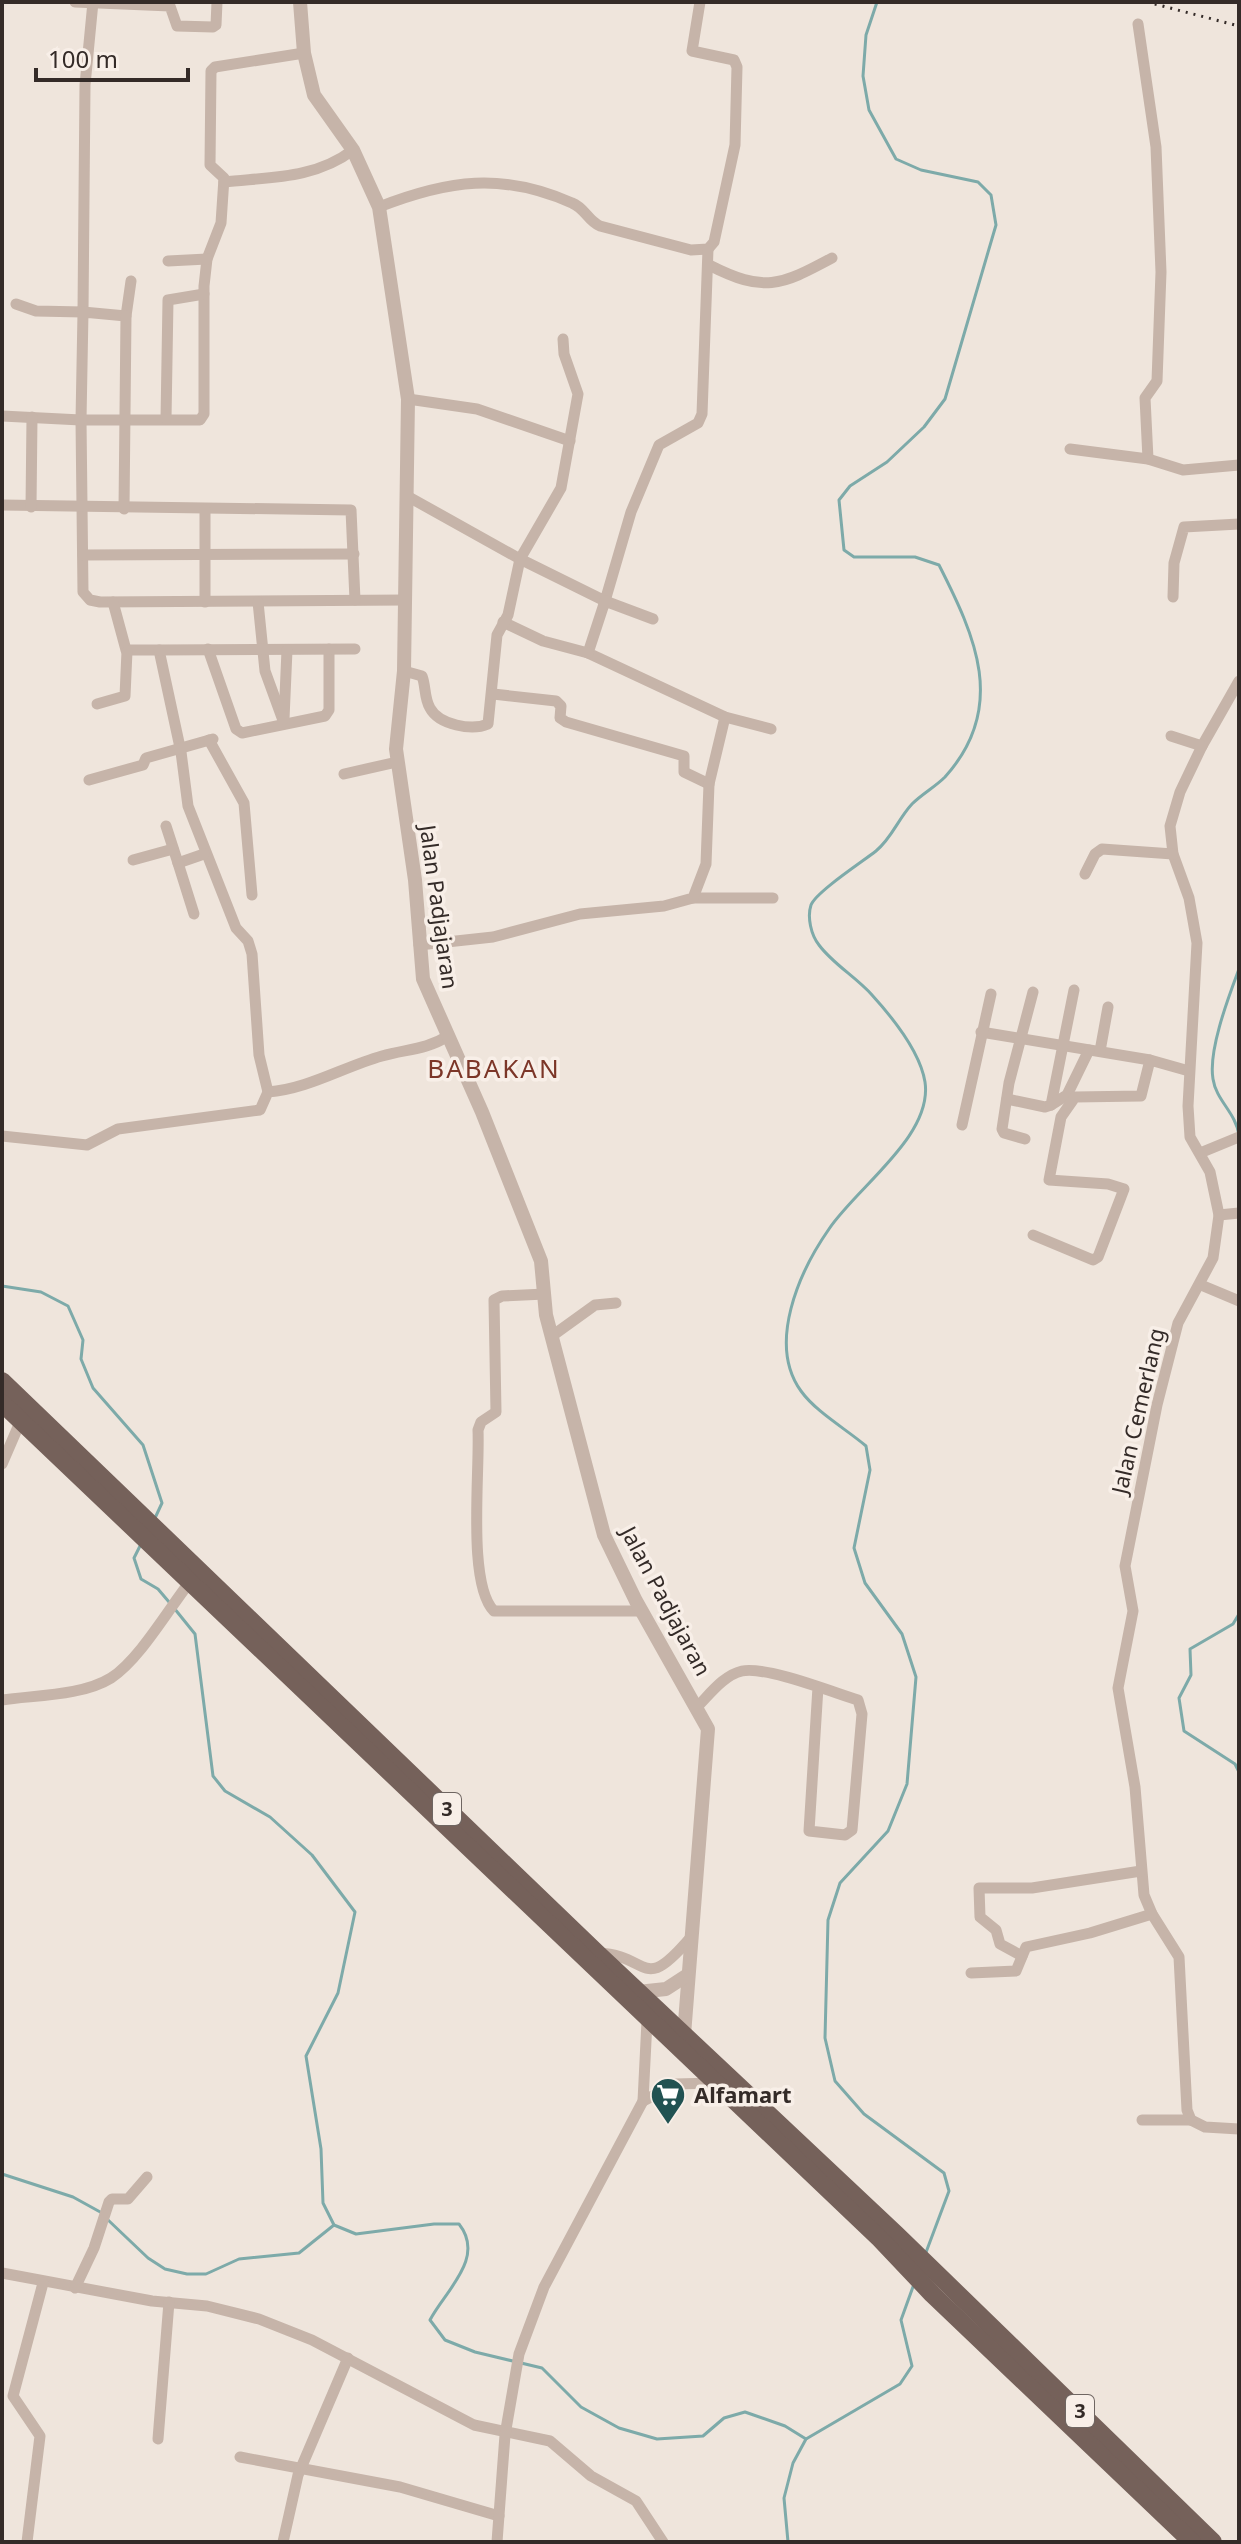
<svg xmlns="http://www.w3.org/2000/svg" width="1241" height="2544" viewBox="0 0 1241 2544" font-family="'Noto Sans',sans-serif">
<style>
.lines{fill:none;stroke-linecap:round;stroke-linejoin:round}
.stream{stroke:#7daaa9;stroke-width:3}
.minor{stroke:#c6b4a9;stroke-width:11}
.tertiary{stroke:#c6b4a9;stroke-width:14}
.primary{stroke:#75615a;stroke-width:18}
.rail{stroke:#342b28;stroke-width:3;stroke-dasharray:2 6;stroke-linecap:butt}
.labels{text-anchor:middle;stroke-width:7;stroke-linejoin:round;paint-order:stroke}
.shield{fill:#f8efe8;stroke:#6f6662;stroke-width:2}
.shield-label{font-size:20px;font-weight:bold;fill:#342b28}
.street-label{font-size:22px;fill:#342b28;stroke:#f8efe8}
.poi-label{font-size:22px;font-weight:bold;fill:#342b28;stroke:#f8efe8;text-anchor:start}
.quarter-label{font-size:26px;letter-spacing:2px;fill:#7c3628;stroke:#f8efe8}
</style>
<rect width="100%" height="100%" fill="#efe5dc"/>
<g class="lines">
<!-- stream -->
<g class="stream">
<path d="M877 2 866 35 863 76 869 110 896 159 921 170 978 182 991 195 996 225 945 399 924 427 887 462 850 486 839 500 844 550 854 557H915L939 565C975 636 1008 707 945 777 935 787 922 794 912 804 898 819 892 838 876 851 862 862 816 892 811 905 807 917 811 935 819 945 833 964 856 977 872 995 892 1017 920 1051 925 1082 933 1136 857 1187 829 1229 799 1272 767 1344 801 1391 816 1412 846 1429 866 1446L870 1470 854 1548 865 1583 902 1634 916 1677 907 1784 888 1831 840 1883 828 1920 825 2038 835 2081 864 2114 944 2173 949 2191 925 2255"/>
<path d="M1239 1135C1236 1113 1216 1100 1213 1079 1208 1050 1229 996 1239 969"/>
<polyline points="2,1286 41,1292 68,1306 83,1340 81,1359 93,1388 143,1445 162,1503 155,1518"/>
<polyline points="140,1546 134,1558 141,1579 158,1589 169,1602"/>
<path d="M174 1608 195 1634 213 1776 225 1791 270 1817 312 1855 355 1912 338 1993 306 2056 321 2149 323 2203 334 2225 356 2234 434 2224H459C486 2258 445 2291 430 2320L445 2340 475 2352 542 2368 581 2407 619 2428 657 2439 703 2436 724 2418 745 2412 785 2426 806 2439"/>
<polyline points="1239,1614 1233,1624 1190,1649 1191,1675 1179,1698 1184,1731 1235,1764 1239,1772"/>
<polyline points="2,2174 73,2197 102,2213"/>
<polyline points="107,2219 148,2258 165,2269 187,2274 206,2274 239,2259 299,2253 334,2225"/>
<polyline points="788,2542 784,2498 793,2463 806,2439 900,2384 912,2366 901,2320 914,2284"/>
</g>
<!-- minor -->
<g class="minor">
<polyline points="75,2 170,6 177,26 213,27 216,25 217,2"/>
<polyline points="1138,24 1156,147 1161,272 1157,381 1145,398 1148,459"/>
<polyline points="304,53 215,67 211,71 210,165 224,178 221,223 207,259 204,286 204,414 200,420 81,420 83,592 90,600 100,602 406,600"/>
<path d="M224 182C270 177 315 179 353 150"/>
<path d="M379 207C448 180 502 172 572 203 585 208 588 221 600 226L691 250 708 249 714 242 735 145 737 67 734 60 692 51 700 2"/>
<polyline points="168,261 207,259"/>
<path d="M709 265C764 293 780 286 832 258"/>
<polyline points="16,304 36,311 83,312 85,85 93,2"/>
<polyline points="408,399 477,409 570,441"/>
<polyline points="2,416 81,420 83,312 126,316 131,281"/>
<polyline points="166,419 168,300 204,294"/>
<polyline points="1070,449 1148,459 1183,470 1239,465"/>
<polyline points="407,496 520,559 605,601 631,512 659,445 698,423 702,414 708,249"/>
<polyline points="2,505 351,510 355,600"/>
<polyline points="31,507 32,417"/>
<polyline points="124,509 126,316"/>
<polyline points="83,555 354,554"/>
<polyline points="1173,597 1174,563 1184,527 1239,524"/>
<polyline points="113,602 126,650 159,650 181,752 188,806 236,928 248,941 252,954 259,1055 268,1092"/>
<polyline points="205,602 205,510"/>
<polyline points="258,602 265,671 284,723"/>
<polyline points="653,619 605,601 588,653 725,717 771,729"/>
<polyline points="503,622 543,641 588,653"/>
<polyline points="208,649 236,729 242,733 325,716 329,710 329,649"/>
<polyline points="159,650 355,649"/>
<path d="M404 671 422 676C426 686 424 698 430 708 439 725 472 731 488 724L497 635 508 615 520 559 561 488 578 394 564 354 563 339"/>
<polyline points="1239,681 1202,746 1180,792 1170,826 1173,854 1189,898 1197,943 1188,1106 1190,1137 1210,1172 1219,1215 1213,1258 1178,1323 1157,1405 1125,1566 1133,1611 1118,1688 1135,1787 1144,1895 1152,1914 1179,1957 1187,2110 1191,2120 1205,2127 1239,2129"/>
<polyline points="493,694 556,701 561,706 560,718 566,722 684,756 684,772 709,784"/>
<polyline points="97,704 125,696 127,651"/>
<polyline points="284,719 287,650"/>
<polyline points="1171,736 1202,746"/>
<polyline points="209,740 244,803 252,895"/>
<polyline points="344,774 397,762"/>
<polyline points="89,780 143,765 146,758 213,739"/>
<polyline points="166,826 178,863 204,854"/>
<polyline points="133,860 173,849"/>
<polyline points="178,863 194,914"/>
<polyline points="1085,874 1095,854 1102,849 1173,854"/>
<polyline points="693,898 773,898"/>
<polyline points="419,945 493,937 580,914 664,906 693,898 706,864 709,784 725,717"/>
<polyline points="981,1032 1150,1060 1189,1071"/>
<polyline points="1100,1051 1108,1007"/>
<polyline points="1007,1099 1045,1107 1051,1105 1074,990"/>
<polyline points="1051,1105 1067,1095 1089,1050"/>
<polyline points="962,1125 991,994"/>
<path d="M2 1136 87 1145 118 1129 260 1110 268 1092C308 1089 343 1067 382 1056 406 1049 426 1050 448 1036"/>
<polyline points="1025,1139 1004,1133 1002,1129 1009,1083 1033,992"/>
<polyline points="1200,1153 1239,1137"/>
<polyline points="1219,1215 1239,1213"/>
<polyline points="1033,1235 1093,1260 1098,1257 1124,1189 1108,1184 1049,1180 1061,1117 1075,1097 1141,1096 1150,1060"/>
<polyline points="1201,1285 1239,1301"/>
<path d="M545 1294 502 1296 494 1300 496 1412 481 1422 478 1430C480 1472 467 1584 494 1611H642"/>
<polyline points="552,1336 595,1305 616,1303"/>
<polyline points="2,1464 21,1420"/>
<path d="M2 1700C35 1695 82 1696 111 1678 139 1660 168 1610 189 1583"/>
<path d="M698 1706C710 1694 724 1675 742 1671 766 1666 832 1692 858 1700L862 1714 852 1830 845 1835 809 1831 818 1687"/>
<path d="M598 1953C651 1955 641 1996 691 1937"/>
<polyline points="1022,1956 1000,1944 996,1930 980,1917 979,1888 1032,1888 1141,1871"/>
<polyline points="971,1973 1016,1971 1026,1947 1090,1933 1152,1914"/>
<polyline points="643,2101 676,2084 714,2083"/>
<polyline points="1142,2120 1191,2120"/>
<polyline points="2,2273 152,2301 207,2306 259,2319 312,2340 474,2425 550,2441 591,2476 636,2501 663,2542"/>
<polyline points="75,2288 94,2248 109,2202 112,2199 128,2199 147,2177"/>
<polyline points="158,2439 169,2302"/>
<polyline points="240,2457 400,2487 499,2516"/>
<polyline points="27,2542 40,2436 13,2396 43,2283"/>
<polyline points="283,2542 298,2475 348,2358"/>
<polyline points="497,2542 505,2435 519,2354 544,2287 643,2101 647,2021"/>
</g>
<!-- tertiary -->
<g class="tertiary">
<polyline points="300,2 304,53 314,95 353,150 379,207 408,399 404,671 396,749 415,880 423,979 482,1112 541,1261 546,1315 604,1535 636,1601 708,1729 684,2035"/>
<polyline points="638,1992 666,1989 686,1976"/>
</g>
<!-- primary -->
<g class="primary">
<polyline points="2,1381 597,1953 896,2234 1213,2542"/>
<polyline points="2,1403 880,2239 932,2294 1192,2542"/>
</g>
<!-- rail -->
<polyline class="rail" points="1147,2 1239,26"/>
</g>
<!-- icons -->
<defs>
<symbol id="supermarket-pin" viewBox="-11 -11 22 30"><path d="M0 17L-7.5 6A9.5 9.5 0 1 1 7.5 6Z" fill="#215252" stroke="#f8efe8"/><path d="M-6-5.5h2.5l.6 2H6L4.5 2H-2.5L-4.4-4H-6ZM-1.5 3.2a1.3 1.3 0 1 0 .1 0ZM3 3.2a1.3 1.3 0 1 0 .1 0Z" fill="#fff"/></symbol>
</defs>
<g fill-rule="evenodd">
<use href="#supermarket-pin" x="648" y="2075" width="40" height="54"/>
</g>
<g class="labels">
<!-- shield labels -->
<g class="shield">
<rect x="433" y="1793" width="28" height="32" rx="6"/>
<rect x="1066" y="2395" width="28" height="32" rx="6"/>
</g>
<g class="shield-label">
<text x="447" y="1816">3</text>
<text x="1080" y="2418">3</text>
</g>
<!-- street labels -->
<g class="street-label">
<text transform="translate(439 907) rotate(82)" y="8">Jalan Padjajaran</text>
<text transform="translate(1138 1411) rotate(-77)" y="8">Jalan Cemerlang</text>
<text transform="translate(666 1601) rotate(62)" y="8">Jalan Padjajaran</text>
</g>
<!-- poi labels -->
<g class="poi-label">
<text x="694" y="2103">Alfamart</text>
</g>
<!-- quarter labels -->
<g class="quarter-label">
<text x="494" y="1078">BABAKAN</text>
</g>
</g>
<!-- border -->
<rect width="1241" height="2544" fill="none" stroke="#342b28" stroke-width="8"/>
<!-- scale -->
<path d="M36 68v12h152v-12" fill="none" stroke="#342b28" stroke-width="4"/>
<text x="48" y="68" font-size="24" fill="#342b28" stroke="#f8efe8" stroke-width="6" paint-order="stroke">100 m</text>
</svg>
